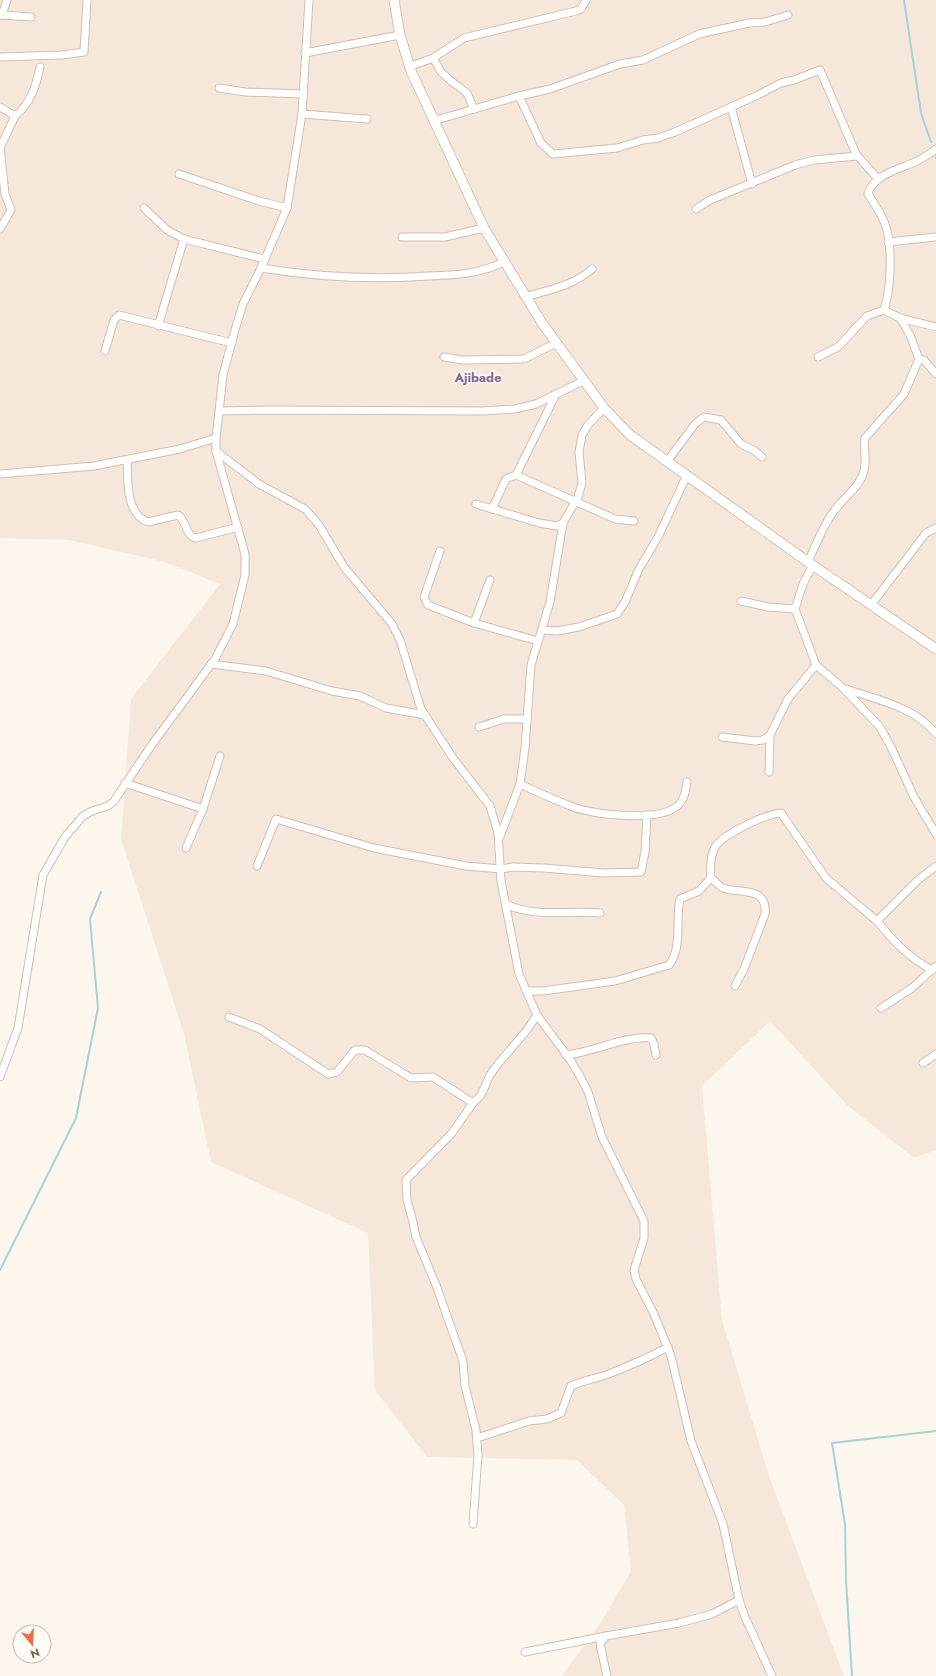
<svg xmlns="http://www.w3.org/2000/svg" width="936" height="1676" viewBox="0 0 936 1676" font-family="Jost,sans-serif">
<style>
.residential{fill:#f5e8da}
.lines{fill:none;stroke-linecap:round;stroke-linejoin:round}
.stream{stroke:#a5d3da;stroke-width:2}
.street-casing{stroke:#d1beb0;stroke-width:9}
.secondary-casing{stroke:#d6c0b0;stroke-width:11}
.street{stroke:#fff;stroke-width:7}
.secondary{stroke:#fff;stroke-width:9}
.labels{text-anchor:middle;stroke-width:3.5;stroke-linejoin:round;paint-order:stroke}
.quarter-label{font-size:13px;font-weight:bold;fill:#846695;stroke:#fffaf3}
</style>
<rect width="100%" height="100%" fill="#fdf6ec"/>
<!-- residential -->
<polygon class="residential" points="0,0 936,0 936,1150 914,1158 847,1105 770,1021 702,1086 722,1320 770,1479 844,1676 562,1676 601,1622 631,1571 624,1505 577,1460 427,1457 375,1390 368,1233 211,1162 184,1034 121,839 131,699 220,584 165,562 69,540 0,538"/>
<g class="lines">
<!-- stream -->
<g class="stream">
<polyline points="904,0 921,113 931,142"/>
<polyline points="936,157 936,158"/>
<polyline points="0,1270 76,1118 98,1008 90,919 101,892"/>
<polyline points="852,1676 846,1580 845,1524 832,1443 936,1431"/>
</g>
<defs>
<g id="street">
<polyline points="0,15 2,15 7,0"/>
<polyline points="2,15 31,17"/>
<polyline points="305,53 400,35"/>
<polyline points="0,57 62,55 84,52 87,0"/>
<polyline points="433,58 441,72 451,81 467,93 474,109"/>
<polyline points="409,67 433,58 464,38 576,11 581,9 586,0"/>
<polyline points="219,88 245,92 303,94"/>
<polyline points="519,96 541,143 553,154 617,148 643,140 658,138 675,132 758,95 781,83 794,80 820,70 856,154 878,179"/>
<polyline points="0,107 15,116 0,148"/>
<polyline points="731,107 752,184"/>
<polyline points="302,114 367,119"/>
<path d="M15 116C31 103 36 86 40 67"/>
<polyline points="433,121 519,96 550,89 620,64 643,60 699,34 749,23 765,22 788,15"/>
<polyline points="179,174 259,201 287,208"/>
<polyline points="144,208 167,230 184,239"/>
<polyline points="696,209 708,201 795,165 814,160 857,156"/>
<polyline points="0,229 11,210 5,194 0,148"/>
<polyline points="402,237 445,237 484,228"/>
<polyline points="888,242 936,237"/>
<path d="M261 268C317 277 373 280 429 276 456 275 479 274 504 262"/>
<path d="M525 297C548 290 573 286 592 269"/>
<path d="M884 310C891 289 893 245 885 224 881 213 874 203 868 194 873 174 901 169 917 161 924 158 930 153 936 149"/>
<polyline points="900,318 936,327"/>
<polyline points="158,326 184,239 264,259"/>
<polyline points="105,351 114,320 119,315 232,343"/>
<polyline points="444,357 463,360 524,359 556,343"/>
<polyline points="919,359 924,360 936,374"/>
<polyline points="555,396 516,475 615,519 634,521"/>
<polyline points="220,411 268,410 483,411 515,409 536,404 583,381"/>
<polyline points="216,451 259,484 305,509 319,525 344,567 392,624 400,640 421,709 453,758 490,806 498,833 501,881 519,974 537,1015 571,1061 581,1078 588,1092 602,1137 644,1221 644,1238 634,1270 636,1279 654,1314 671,1356 691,1441 723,1524 739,1600 745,1617 772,1676"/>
<path d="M127 460C128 479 125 514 148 522L178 515C187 521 185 536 196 538L238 527"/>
<polyline points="668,460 695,424 704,417 721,420 741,444 755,451 762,457"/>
<polyline points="0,474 94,466 180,449 216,438"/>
<polyline points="476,504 539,523 557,526 563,523 578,497 582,483 579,452 582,435 588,425 604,408"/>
<polyline points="492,509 506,479 516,475"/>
<polyline points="440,551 424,597 428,605 474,623 538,641"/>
<path d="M808 562C817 543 825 520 839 505 848 494 860 486 864 471 867 460 863 449 865 438L904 394 919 359 910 335 900 318 884 310 867 316 838 347 818 357"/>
<polyline points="813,565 803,584 795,609 816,665 843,688 880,727 891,747 914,797 936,834"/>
<polyline points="741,601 768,607 795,609"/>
<polyline points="871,605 926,533 936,528"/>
<polyline points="474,623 490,580"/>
<polyline points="542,630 557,631 579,627 617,614 625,602 639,569 658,537 687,475"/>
<polyline points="211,664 266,671 332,691 360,696 386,708 425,715"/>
<path d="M846 689C878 700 915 707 936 734"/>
<polyline points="479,727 504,719 527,719"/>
<polyline points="722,737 755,741 763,740 770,735 788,699 816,665"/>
<polyline points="769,772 770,735"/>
<polyline points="125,783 203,809 220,756"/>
<path d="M520 784C537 792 555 800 573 807 595 815 666 824 681 802 685 797 686 789 687 782"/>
<polyline points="499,839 520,784 525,748 531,665 550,602 563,523"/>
<polyline points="186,848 203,809"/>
<polyline points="257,866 276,819 374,848 466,866 501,869 513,867 544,868 604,873 641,872 645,852 647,815"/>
<path d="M506 904C534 918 570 910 600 913"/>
<path d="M877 921C895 943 907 956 932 970"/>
<path d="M735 986 744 969 765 914C768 886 740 894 723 888 719 886 715 881 711 878 710 867 710 857 715 847 723 834 766 814 781 813L826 878 877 921 918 880 936 866"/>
<path d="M526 991H543L615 981 669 965C683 947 675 920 680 899L699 891 711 878"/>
<polyline points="881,1008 912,988 936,966"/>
<polyline points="229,1017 260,1029 328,1074 337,1072 355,1050 365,1050 411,1078 433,1077 473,1103 481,1095 490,1075 498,1064 527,1030 537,1015"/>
<path d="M566 1055C595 1052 622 1036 651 1038L654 1044 656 1055"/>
<polyline points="923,1063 936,1054"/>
<polyline points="0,1077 18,1028 43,875 65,837 83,816 92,811 108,806 114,801 151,746 215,659 233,624 245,575 245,554 216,451 216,438 223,375 235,330 243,304 261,268 287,208 302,114 309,0"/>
<polyline points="473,1103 452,1133 406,1180 407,1200 413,1222 416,1237 436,1285 463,1361 465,1386 476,1430 478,1455 473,1524"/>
<path d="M477 1438 529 1421 547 1419 561 1413 571 1386C582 1381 594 1379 606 1375 627 1367 648 1358 668 1347"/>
<polyline points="525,1652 606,1636"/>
<polyline points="607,1676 600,1644 606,1636 679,1623 712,1614 739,1600"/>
</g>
<polyline id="secondary" points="394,0 400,35 411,71 484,228 542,323 604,408 630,435 808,562 936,649"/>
</defs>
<!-- street casing -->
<use href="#street" class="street-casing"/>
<!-- secondary casing -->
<use href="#secondary" class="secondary-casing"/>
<!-- street -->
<use href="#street" class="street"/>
<!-- secondary -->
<use href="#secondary" class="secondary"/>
</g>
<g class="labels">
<!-- quarter labels -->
<g class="quarter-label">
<text x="478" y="382">Ajibade</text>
</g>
</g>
<!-- north arrow -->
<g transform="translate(32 1644) rotate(162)"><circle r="19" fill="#fffaf3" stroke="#cabbb1"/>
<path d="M0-3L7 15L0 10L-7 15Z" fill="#e76f51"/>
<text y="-6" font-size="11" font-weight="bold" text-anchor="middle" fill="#7a5c4d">N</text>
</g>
</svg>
